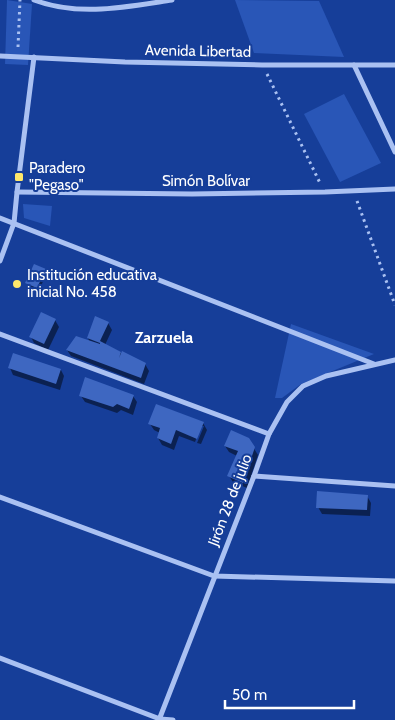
<svg xmlns="http://www.w3.org/2000/svg" width="395" height="720" viewBox="0 0 395 720" font-family="Cabin,sans-serif">
<style>
.green{fill:#2956b7}
.shadow{fill:#0007}
.building{fill:#3e67c1}
.lines{fill:none;stroke-linecap:round;stroke-linejoin:round}
.path{stroke:#aac1f2;stroke-width:3;stroke-dasharray:2.5 4;stroke-linecap:butt}
.street{stroke:#aac1f2;stroke-width:5}
.poi-dot{fill:#ffe86b;stroke:#163e99;stroke-width:2}
.labels{text-anchor:middle;stroke-width:4;stroke-linejoin:round;paint-order:stroke}
.street-label{font-size:15px;fill:#fff;stroke:#163e99}
.poi-label{font-size:15px;fill:#fff;stroke:#163e99;text-anchor:start}
.neighbourhood-label{font-size:16px;font-weight:bold;fill:#fff;stroke:#163e99}
</style>
<rect width="100%" height="100%" fill="#163e99"/>
<!-- green -->
<g class="green">
<polygon points="7,0 32,4 28,65 5,64"/>
<polygon points="235,0 319,1 344,57 254,53"/>
<polygon points="344,94 381,163 340,182 304,114"/>
<polygon points="23,204 52,206 50,226 24,218"/>
<polygon points="291,324 374,354 301,384 282,398 275,398"/>
</g>
<!-- shadow -->
<g class="shadow">
<polygon points="45,270 47,273 39,290 28,286 27,283"/>
<polygon points="55,320 59,327 48,350 34,343 31,337"/>
<polygon points="108,323 112,330 105,345 145,364 149,371 144,384 71,356 67,350 90,343 88,338"/>
<polygon points="10,368 61,370 64,376 60,390 13,375"/>
<polygon points="81,396 133,396 137,402 133,415 121,410 117,413 85,402"/>
<polygon points="203,423 207,430 201,444 197,443 204,426 201,426 195,442 179,436 174,450 162,445 158,438 160,433 154,430 150,424"/>
<polygon points="248,439 258,455 247,488 233,482 229,476 237,456 229,452 225,446"/>
<polygon points="367,496 371,503 370,516 322,514 318,507"/>
</g>
<!-- building -->
<g class="building">
<polygon points="34,264 46,269 37,288 25,283"/>
<polygon points="41,312 56,319 44,344 29,337"/>
<polygon points="95,316 109,322 100,341 121,352 119,358 122,351 146,363 141,378 66,350 76,336 100,344 100,343 87,338"/>
<polygon points="13,353 61,369 56,384 8,368"/>
<polygon points="85,377 134,395 129,409 117,404 113,407 79,396"/>
<polygon points="156,404 204,422 197,439 176,430 171,444 157,438 160,428 148,424"/>
<polygon points="231,430 249,438 255,447 243,483 227,476 238,451 224,446"/>
<polygon points="317,491 368,495 367,510 316,508"/>
</g>
<g class="lines">
<!-- path -->
<g class="path">
<polyline points="18,47 20,0"/>
<polyline points="267,74 320,183"/>
<polyline points="357,201 395,305"/>
</g>
<!-- street -->
<g class="street">
<path d="M34 0C78 17 126 7 172 0"/>
<polyline points="0,56 125,62 262,65 395,65"/>
<polyline points="354,65 395,152"/>
<polyline points="17,192 192,194 325,192 395,189"/>
<polyline points="0,218 374,364"/>
<polyline points="0,261 14,223 17,192 34,57"/>
<polyline points="0,334 269,434"/>
<polyline points="254,476 395,486"/>
<polyline points="0,497 214,576 395,581"/>
<polyline points="0,658 160,719 173,720"/>
<polyline points="159,720 254,476 269,434 287,402 303,386 326,376 395,360"/>
</g>
</g>
<!-- markers -->
<g class="poi-dot">
<rect x="14" y="172" width="10" height="10" rx="2.5"/>
<circle cx="17" cy="284" r="5"/>
</g>
<g class="labels">
<!-- street labels -->
<g class="street-label">
<text transform="translate(198 51) rotate(1)" y="5">Avenida Libertad</text>
<text x="206" y="186">Simón Bolívar</text>
<text transform="translate(230 500) rotate(-69)" y="5">Jirón 28 de julio</text>
</g>
<!-- poi labels -->
<g class="poi-label">
<text x="29" y="173">Paradero<tspan x="29" dy="17">"Pegaso"</tspan></text>
<text x="27" y="280">Institución educativa<tspan x="27" dy="17">inicial No. 458</tspan></text>
</g>
<!-- neighbourhood labels -->
<g class="neighbourhood-label">
<text x="164" y="343">Zarzuela</text>
</g>
</g>
<!-- scale -->
<path d="M225 700v8h129v-8" fill="none" stroke="#ffffff" stroke-width="2.5"/>
<text x="232" y="700" font-size="15" fill="#ffffff" stroke="#163e99" stroke-width="4" paint-order="stroke">50 m</text>
</svg>
